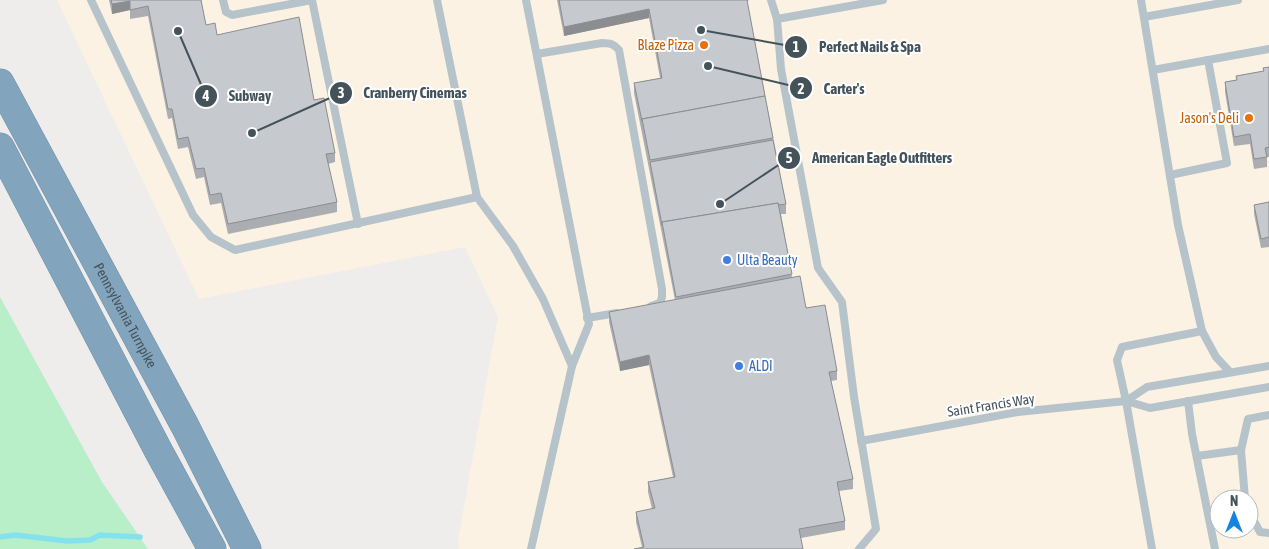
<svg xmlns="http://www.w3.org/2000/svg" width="1269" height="549" viewBox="0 0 1269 549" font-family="'Asap Condensed',sans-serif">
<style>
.commercial{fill:#fcf2e3;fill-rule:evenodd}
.green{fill:#b8efc8}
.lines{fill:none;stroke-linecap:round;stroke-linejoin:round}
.stream{stroke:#84e2ed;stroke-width:5.5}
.motorway-casing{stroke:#6e90a9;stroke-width:29}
.service{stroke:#b7c3ca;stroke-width:8}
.motorway{stroke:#82a5bd;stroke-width:28}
.wall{fill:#aaaeb2}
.shaded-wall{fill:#8b8d91}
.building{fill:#c6cacf;stroke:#8b8d91}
.food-dot{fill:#e8710a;stroke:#fff;stroke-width:2}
.shop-dot{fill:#3f7fe0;stroke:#fff;stroke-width:2}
.labels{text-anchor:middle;stroke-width:4;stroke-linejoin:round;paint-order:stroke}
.food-label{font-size:14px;fill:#c56008;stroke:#fff;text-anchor:end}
.shop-label{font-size:14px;fill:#366cbe;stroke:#fff;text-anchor:start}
.street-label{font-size:14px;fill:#44525a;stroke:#fff}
.leader{fill:none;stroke:#44525a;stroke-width:2}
.callout-dot{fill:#44525a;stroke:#fff;stroke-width:2}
.mark-label{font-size:15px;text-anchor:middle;font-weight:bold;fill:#fff}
.callout-label{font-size:15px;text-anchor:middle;font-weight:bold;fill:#44525a;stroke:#fff;stroke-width:4;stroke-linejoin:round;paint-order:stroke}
</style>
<rect width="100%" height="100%" fill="#efecec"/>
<!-- commercial -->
<path class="commercial" d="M57 0H1269V549H459L458 540 498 317 465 247 199 299ZM1219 499H1249V529H1219Z"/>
<!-- green -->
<polygon class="green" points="0,297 102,482 148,549 0,549"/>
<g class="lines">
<!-- stream -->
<polyline class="stream" points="0,537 15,535 67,541 90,540 100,535 140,537"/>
<defs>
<g id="motorway">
<path id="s1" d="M0 83 185 426 247 549"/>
<polyline points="0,147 158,450 212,549"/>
</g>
</defs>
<!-- motorway casing -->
<use href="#motorway" class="motorway-casing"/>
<!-- service -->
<g class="service">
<polyline points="91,0 193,215 211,237 235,250 477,197"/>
<polyline points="223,0 226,12 232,15 312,0 358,224"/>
<polyline points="437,0 477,197 513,246 543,299 572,366"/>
<polyline points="526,0 589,324 572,366 531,549"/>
<polyline points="771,0 777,19 781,69 818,268 842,302 854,397 876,529 859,549"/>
<polyline points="1141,0 1178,225 1202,331 1122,347 1117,360 1126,401 1152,549"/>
<polyline points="1144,17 1238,0"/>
<polyline points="777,19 883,0"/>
<path d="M537 54 602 43C610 43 614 44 619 50L662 289V297L660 303 651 306"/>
<polyline points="1153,70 1269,49"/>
<polyline points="1170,175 1227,163 1208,60"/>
<polyline points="587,318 617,313"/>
<polyline points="1202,331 1216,357 1230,372"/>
<polyline points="1126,401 1147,387 1269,366"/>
<polyline points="1188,401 1192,434 1215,549"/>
<polyline points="861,441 1018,412 1126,401 1150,408 1269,387"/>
<polyline points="1197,456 1241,450"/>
<polyline points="1245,499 1241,450 1248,419 1269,415"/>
<polyline points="1249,512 1260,532 1269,533"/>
</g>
<!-- motorway -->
<use href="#motorway" class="motorway"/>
</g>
<!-- wall -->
<g class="wall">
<polygon points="109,0 201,0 206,25 217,35 314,100 335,153 335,162 328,164 337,202 337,212 228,234 221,203 210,205 204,177 196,179 188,147 178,149 172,118 168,119 148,16 130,19 130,10 112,14"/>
<polygon points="557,0 750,0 747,1 786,204 786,214 781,214 792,277 837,371 837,380 831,381 853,479 853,489 839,491 845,521 845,530 801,538 642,547 636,522 636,512 652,509 648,492 648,482 673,477 649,365 620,371 609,322 609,312 675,300 634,93 634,83 660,78 649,18 564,36"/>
<polygon points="1269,67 1269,157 1267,157 1267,167 1254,169 1250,144 1234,146 1225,92 1225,82 1236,80 1236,76 1263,71 1263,68"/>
<polygon points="1269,202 1269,247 1261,248 1254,214 1254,205"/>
</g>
<!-- shaded-wall -->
<g class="shaded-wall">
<polygon points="130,1 130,10 112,14 112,4"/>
<polygon points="649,9 649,18 564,36 564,27"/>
<polygon points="649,355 649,365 620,371 620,362"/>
</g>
<!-- building -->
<g class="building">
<polygon points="111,0 201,0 206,25 215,23 217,35 299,17 314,100 324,98 335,153 326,154 337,202 228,224 221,193 210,195 204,168 196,169 188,137 178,139 172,109 168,109 148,6 130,10 130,1 112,4"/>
<polygon points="559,0 747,0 765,96 642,119 642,121 634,83 662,78 649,9 564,27"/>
<polygon points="1269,67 1269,147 1265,148 1267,157 1254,159 1250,134 1234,137 1225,82 1237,80 1236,76 1264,71 1263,68"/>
<polygon points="765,96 773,138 650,160 642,119"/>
<polygon points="773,140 786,204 779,205 778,203 662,222 662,225 650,162"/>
<polygon points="1269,202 1269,237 1261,239 1254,205"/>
<polygon points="778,203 792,274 676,297 662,222"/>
<polygon points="800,276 806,308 825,305 837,371 829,372 853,479 837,482 845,521 799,529 803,549 634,549 644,547 636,512 655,508 648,482 675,477 649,355 620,362 609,312"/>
</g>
<!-- markers -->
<g class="food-dot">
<circle cx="704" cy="45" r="5"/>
<circle cx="1249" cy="118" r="5"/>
</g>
<g class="shop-dot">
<circle cx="727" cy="260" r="5"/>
<circle cx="739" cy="366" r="5"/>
</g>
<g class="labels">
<!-- food labels -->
<g class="food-label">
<text x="694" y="50">Blaze Pizza</text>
<text x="1239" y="123">Jason's Deli</text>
</g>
<!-- shop labels -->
<g class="shop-label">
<text x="737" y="265">Ulta Beauty</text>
<text x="749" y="371">ALDI</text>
</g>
<!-- street labels -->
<g class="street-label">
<text dy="5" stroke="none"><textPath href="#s1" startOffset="264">Pennsylvania Turnpike</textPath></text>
<text transform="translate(991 405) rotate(-9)" y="5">Saint Francis Way</text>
</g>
</g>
<!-- callouts -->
<path class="leader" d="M701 30L796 47M708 66L801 88M252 133L341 93M178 31L206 96M720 204L789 158"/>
<g class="callout-dot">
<circle cx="701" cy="30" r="5"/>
<circle cx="708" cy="66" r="5"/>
<circle cx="252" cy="133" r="5"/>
<circle cx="178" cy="31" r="5"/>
<circle cx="720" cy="204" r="5"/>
<circle cx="796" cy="47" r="12"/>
<circle cx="801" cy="88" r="12"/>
<circle cx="341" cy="93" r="12"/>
<circle cx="206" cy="96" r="12"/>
<circle cx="789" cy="158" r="12"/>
</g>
<g class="mark-label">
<text x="796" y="52">1</text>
<text x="801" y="94">2</text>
<text x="341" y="98">3</text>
<text x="206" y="101">4</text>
<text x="789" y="163">5</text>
</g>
<g class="callout-label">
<text x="870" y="52">Perfect Nails &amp; Spa</text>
<text x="844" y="94">Carter's</text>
<text x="415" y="98">Cranberry Cinemas</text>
<text x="250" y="101">Subway</text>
<text x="882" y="163">American Eagle Outfitters</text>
</g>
<!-- north arrow -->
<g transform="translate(1234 514)"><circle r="24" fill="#ffffff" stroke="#b4babd"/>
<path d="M0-4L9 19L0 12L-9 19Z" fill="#1584e0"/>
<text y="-8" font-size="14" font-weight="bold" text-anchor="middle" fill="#44525a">N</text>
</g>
</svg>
